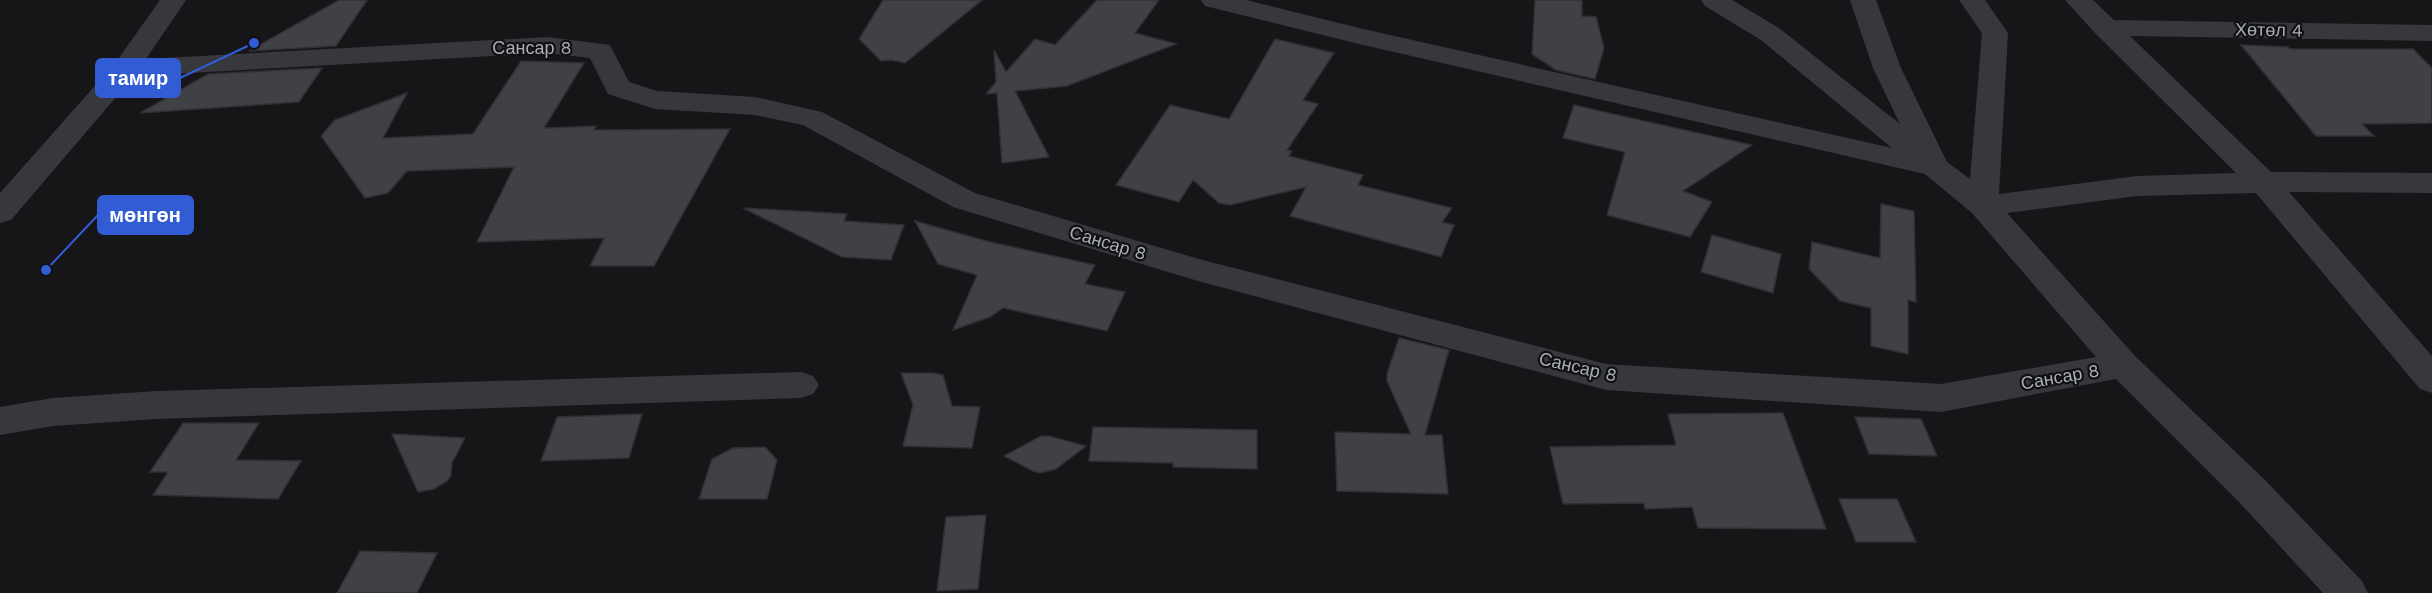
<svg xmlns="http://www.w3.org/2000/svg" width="2432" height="593" viewBox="0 0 2432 593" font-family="'Work Sans',sans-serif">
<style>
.building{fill:#404145;stroke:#303034;stroke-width:1.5}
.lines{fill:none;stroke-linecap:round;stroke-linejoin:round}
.minor{fill:#37383d;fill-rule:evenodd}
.labels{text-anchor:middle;stroke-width:4.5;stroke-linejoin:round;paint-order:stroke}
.street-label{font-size:18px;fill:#a8adb8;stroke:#111113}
.leader{fill:none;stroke:#325cd3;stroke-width:2}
.callout-dot{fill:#325cd3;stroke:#111113;stroke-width:2}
.callout{fill:#325cd3;stroke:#325cd3;stroke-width:2}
.callout-label{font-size:20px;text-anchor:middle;font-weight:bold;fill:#fff}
</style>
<rect width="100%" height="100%" fill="#161618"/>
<!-- building -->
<g class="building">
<polygon points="339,0 367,0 336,46 249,51"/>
<polygon points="883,0 982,0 905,63 891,60 881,61 859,39"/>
<polygon points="1097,0 1159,0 1135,33 1176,44 1067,86 1015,91 1049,157 1002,163 997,93 986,94 996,82 994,50 1006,72 1035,39 1055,45"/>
<polygon points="1535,0 1582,0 1582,16 1596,17 1604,48 1595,79 1556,70 1532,54"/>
<polygon points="1275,39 1334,53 1303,100 1318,104 1287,150 1292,151 1289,156 1363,175 1358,185 1452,208 1442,222 1454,225 1441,257 1290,216 1306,187 1230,205 1219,203 1193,180 1179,202 1116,185 1170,105 1229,119"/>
<polygon points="2241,45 2288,47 2290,49 2413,49 2432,68 2432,123 2362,124 2374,136 2316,136"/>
<polygon points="521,61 584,63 544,128 596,126 594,130 730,129 654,266 590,266 604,238 477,242 514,167 407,171 388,193 365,198 321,136 335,120 407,93 383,138 473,134"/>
<polygon points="322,68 299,102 140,113 208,74"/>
<polygon points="1574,105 1613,114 1752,145 1683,191 1712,202 1690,237 1607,215 1625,152 1563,138"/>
<polygon points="1881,204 1914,211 1916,302 1908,300 1908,354 1871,346 1871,308 1840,301 1809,269 1812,242 1880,258"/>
<polygon points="743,208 847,214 844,221 904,225 891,260 842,257"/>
<polygon points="915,221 990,242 1095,265 1085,284 1125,292 1107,331 1003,308 990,317 953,330 977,275 938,264"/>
<polygon points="1712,235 1781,254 1773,293 1701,272"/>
<polygon points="1399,338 1449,350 1425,435 1442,435 1448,494 1337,491 1335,432 1411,434 1387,381 1387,374"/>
<polygon points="901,373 932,373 943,375 952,406 980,407 972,448 903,446 913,405"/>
<polygon points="1783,413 1826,529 1698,528 1692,507 1645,509 1644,503 1563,504 1550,447 1676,445 1668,414"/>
<polygon points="642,414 629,458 541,461 557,417"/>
<polygon points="1855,417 1921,419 1937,456 1869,454"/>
<polygon points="183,423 259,423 236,460 301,461 278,499 153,495 168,472 150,472"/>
<polygon points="1093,427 1257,430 1257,469 1173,467 1173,463 1089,461"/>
<polygon points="392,434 465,438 452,463 451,475 447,481 434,489 418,492"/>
<polygon points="1041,436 1049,436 1086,446 1056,469 1040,473 1033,471 1004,456"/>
<polygon points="765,447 777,460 767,499 699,499 712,459 733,448"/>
<polygon points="1839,499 1897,499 1916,542 1856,542"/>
<polygon points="986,515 978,589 937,591 946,517"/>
<polygon points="360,551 437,553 417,593 337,593"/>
</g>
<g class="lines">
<!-- minor -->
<g class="minor">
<polygon points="160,0 186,0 146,59 548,37 610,45 629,82 657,91 755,97 822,112 975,193 1199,259 1606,364 1941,384 2096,357 1972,213 1925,174 1359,44 1205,6 1201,0 1246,0 1359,28 1892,148 1761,40 1705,6 1701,0 1732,0 1779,28 1900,124 1873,68 1850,0 1876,0 1901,68 1947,162 1970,179 1982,33 1959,0 1985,0 2008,33 1999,194 2137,176 2236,173 2096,34 2065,0 2093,0 2114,20 2432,25 2432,41 2130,36 2271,172 2432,173 2432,193 2289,192 2432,356 2432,393 2420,389 2256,193 2137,196 2007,213 2135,356 2265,480 2362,581 2368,593 2323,593 2239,502 2116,379 1941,412 1606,390 1198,281 953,207 803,125 755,115 655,109 608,94 590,58 548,53 134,76 11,220 0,223 0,193 116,62"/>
<polygon points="801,372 813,376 819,385 813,394 801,398 157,419 53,426 0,435 0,407 53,398 157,391"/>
</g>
</g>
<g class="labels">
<!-- street labels -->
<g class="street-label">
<text transform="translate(2269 30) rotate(1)" y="6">Хөтөл 4</text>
<text x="532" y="54">Сансар 8</text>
<text transform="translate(1108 243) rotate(17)" y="6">Сансар 8</text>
<text transform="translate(1578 367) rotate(13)" y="6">Сансар 8</text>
<text transform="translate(2060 377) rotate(-10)" y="6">Сансар 8</text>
</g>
</g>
<!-- callouts -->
<path class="leader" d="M254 43L180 78M46 270L98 215"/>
<g class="callout-dot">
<circle cx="254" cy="43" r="6"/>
<circle cx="46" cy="270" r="6"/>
</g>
<g class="callout">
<rect x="96" y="59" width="84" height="38" rx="6"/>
<rect x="98" y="196" width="95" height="38" rx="6"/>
</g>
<g class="callout-label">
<text x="138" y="85">тамир</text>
<text x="145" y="222">мөнгөн</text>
</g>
</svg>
